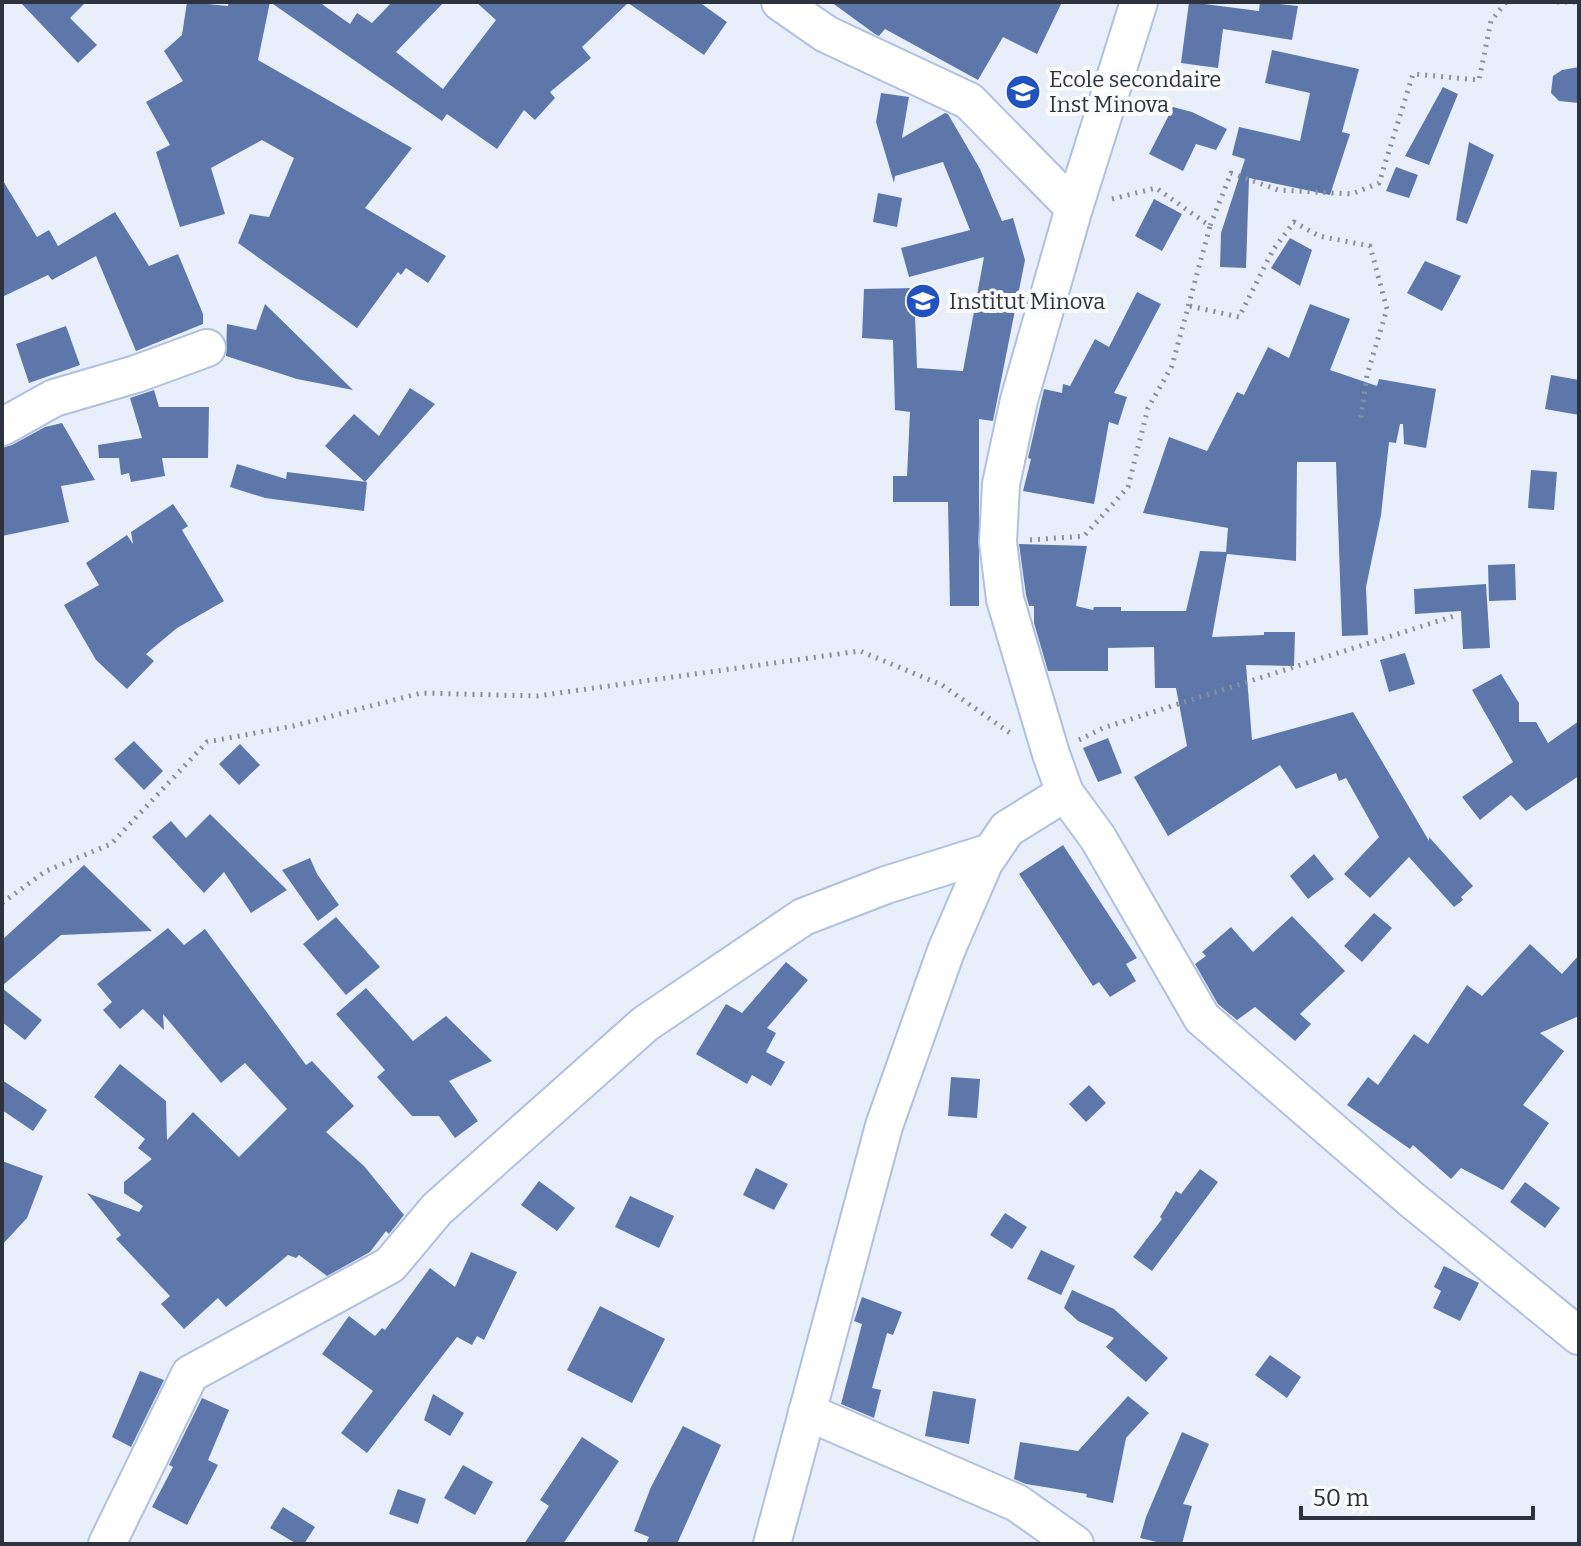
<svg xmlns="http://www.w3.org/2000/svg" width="1581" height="1546" viewBox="0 0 1581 1546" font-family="Bitter,serif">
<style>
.building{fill:#5d77aa}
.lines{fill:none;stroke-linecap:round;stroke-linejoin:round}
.minor-casing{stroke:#b0c0de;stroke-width:40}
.path{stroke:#8a919d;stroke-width:5;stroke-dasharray:2 6;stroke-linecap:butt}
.minor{stroke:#fff;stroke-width:36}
.labels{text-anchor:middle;stroke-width:8;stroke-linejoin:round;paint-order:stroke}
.poi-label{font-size:22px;fill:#2d333f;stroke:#fbfbfb;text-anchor:start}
</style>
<rect width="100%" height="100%" fill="#e8effb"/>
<!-- building -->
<g class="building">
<polygon points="20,2 86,2 70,18 97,45 78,63"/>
<polygon points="187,2 228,6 229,2 319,2 350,24 357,13 372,23 392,2 444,2 396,52 443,89 496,20 476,2 699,2 727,22 704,55 628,3 582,47 591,58 550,92 555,98 535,120 524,110 497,149 447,114 442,121 270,2 258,60 412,148 365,208 446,256 428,283 406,268 401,275 398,272 357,328 238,243 250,214 269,217 294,158 262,140 211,168 225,214 180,227 156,152 170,145 146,102 183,81 164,51 182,35"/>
<polygon points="831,2 1062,2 1037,54 1003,37 978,80 885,29 879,36 875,34"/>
<polygon points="1189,2 1259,11 1260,2 1298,6 1292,40 1223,29 1218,68 1181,63"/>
<polygon points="1272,50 1359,69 1342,132 1350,134 1330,195 1249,178 1246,268 1220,267 1221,233 1245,159 1232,155 1239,127 1300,141 1310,93 1265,83"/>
<polygon points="1579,67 1579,103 1559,101 1551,93 1553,76 1562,70"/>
<polygon points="1443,87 1458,94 1429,165 1405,156"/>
<polygon points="881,93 909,97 902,138 945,113 948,114 980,169 1002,221 1013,218 1025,260 993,421 979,419 979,606 950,606 948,502 893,502 893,476 907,476 910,412 895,410 893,340 862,338 864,289 914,288 917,368 963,371 984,257 909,277 901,248 970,230 943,162 895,176 894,183 876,122"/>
<polygon points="1173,107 1192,112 1227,129 1216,150 1196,144 1183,171 1149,154"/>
<polygon points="1469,142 1494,155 1467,224 1456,220"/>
<polygon points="1396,167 1418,175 1409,198 1386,191"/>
<polygon points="2,179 37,237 49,230 58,246 115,212 149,266 178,254 203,314 203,324 136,351 96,256 52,280 48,275 2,297"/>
<polygon points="878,193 902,198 897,227 873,222"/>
<polygon points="1154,199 1182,214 1162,251 1135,236"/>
<polygon points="1290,238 1312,250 1300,286 1271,268"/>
<polygon points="1425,261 1461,276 1442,311 1407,293"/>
<polygon points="1137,292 1161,304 1114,393 1127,397 1118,425 1109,422 1094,504 1023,491 1031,459 1028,458 1044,389 1062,393 1063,384 1070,386 1095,339 1109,347"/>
<polygon points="265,304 353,390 297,379 226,356 227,324 256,330"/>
<polygon points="1310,304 1350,319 1330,370 1377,386 1379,379 1436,389 1426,448 1404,444 1403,424 1400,424 1396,443 1389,442 1381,515 1366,587 1368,635 1342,636 1336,462 1297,462 1296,561 1227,554 1212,637 1264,635 1264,632 1295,632 1294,666 1246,665 1252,740 1353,712 1429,841 1429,837 1473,886 1461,897 1463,900 1454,907 1409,857 1370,898 1344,874 1379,837 1346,778 1339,781 1336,773 1296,789 1280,765 1168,836 1134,777 1187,746 1176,688 1155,688 1154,647 1108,648 1108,671 1048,671 1034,623 1034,606 1029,606 1026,595 1019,544 1087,546 1076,606 1093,610 1094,607 1121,607 1121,611 1186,611 1200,551 1226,552 1228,528 1143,513 1169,437 1207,451 1237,392 1244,395 1268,347 1289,358"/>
<polygon points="66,326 80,365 29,383 16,344"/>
<polygon points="1551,375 1579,380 1579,415 1545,409"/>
<polygon points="410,388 435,404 365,482 325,446 354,414 379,436"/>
<polygon points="154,390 159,407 209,407 208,458 162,458 165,476 131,482 129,473 121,475 119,458 99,458 98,445 142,438 130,398"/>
<polygon points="62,423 95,480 61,486 69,522 2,536 2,448 12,445 45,427"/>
<polygon points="237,464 286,479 287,472 367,482 364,511 265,498 230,487"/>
<polygon points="1531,470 1557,472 1554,510 1528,508"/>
<polygon points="173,504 188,526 182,530 224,601 177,628 146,654 154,661 127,689 96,660 64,605 99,585 86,563 127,535 133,544 131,532"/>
<polygon points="1515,564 1516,600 1489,601 1488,565"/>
<polygon points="1486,584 1490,648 1463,649 1461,611 1415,614 1414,589"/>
<polygon points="1405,653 1415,684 1389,692 1380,660"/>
<polygon points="1501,674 1519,703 1519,722 1536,722 1548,743 1579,721 1579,776 1526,811 1511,795 1480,820 1462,797 1513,762 1472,690"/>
<polygon points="1108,738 1122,773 1098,782 1083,748"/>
<polygon points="134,741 163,771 144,790 114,759"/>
<polygon points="240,744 260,765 239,785 219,764"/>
<polygon points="210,814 287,890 251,913 224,872 204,893 152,837 171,821 186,838"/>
<polygon points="1063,845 1137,958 1126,964 1136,981 1110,997 1099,982 1093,986 1019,874"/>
<polygon points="1314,854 1334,879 1308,899 1290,876"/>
<polygon points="310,858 317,874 339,905 318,921 282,870"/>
<polygon points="84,865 152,931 61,935 2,986 2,940"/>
<polygon points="1374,913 1392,928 1362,962 1344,946"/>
<polygon points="1292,916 1345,971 1300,1014 1311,1024 1295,1041 1255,1007 1237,1020 1218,1004 1195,964 1206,956 1202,952 1231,927 1253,952"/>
<polygon points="336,917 380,967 346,995 303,944"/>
<polygon points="168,928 184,945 205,929 306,1065 312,1061 354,1106 326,1132 364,1166 404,1215 389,1234 386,1231 370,1252 327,1276 299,1255 296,1258 288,1255 226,1307 218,1298 184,1329 161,1304 170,1296 116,1239 121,1235 87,1193 139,1212 143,1206 124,1193 124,1182 152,1159 138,1148 145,1139 94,1097 120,1064 166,1101 167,1140 193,1112 239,1157 287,1109 245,1063 221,1083 163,1014 164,1030 143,1009 120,1029 103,1010 112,1002 97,984"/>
<polygon points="1530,944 1562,974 1579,955 1579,1016 1540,1033 1564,1051 1523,1105 1549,1123 1503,1190 1461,1168 1451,1179 1413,1145 1410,1149 1347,1105 1368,1077 1378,1085 1414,1034 1428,1044 1467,985 1482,996"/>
<polygon points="786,962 808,980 767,1028 776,1033 766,1052 785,1062 771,1086 752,1075 747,1084 696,1054 726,1004 742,1013"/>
<polygon points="2,988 42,1020 25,1040 2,1022"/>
<polygon points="366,988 413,1041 446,1016 492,1061 449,1081 478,1121 455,1138 439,1116 412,1116 377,1077 385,1070 336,1014"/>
<polygon points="951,1077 980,1079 977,1118 948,1116"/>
<polygon points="2,1080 47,1110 33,1131 2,1110"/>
<polygon points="1089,1085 1106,1103 1086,1122 1069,1104"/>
<polygon points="2,1161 43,1176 27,1218 2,1245"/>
<polygon points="756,1168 788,1184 774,1210 743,1195"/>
<polygon points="1200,1169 1218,1182 1152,1271 1133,1257 1162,1219 1160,1217 1176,1191 1181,1194"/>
<polygon points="539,1181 575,1208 557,1231 521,1205"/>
<polygon points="1525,1182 1560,1208 1545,1228 1510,1202"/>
<polygon points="630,1196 674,1216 659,1248 615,1227"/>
<polygon points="1005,1213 1027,1227 1012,1249 990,1235"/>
<polygon points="1041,1250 1075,1266 1061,1295 1027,1279"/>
<polygon points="471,1252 517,1272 484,1340 477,1336 472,1345 457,1337 367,1453 341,1433 373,1391 322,1354 349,1316 375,1336 382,1328 385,1330 430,1268 455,1287"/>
<polygon points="1444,1266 1479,1283 1460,1321 1433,1308 1441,1291 1434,1287"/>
<polygon points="1072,1290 1114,1309 1168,1358 1146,1382 1106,1347 1114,1338 1078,1321 1064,1308"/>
<polygon points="862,1297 902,1312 893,1335 887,1333 872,1388 881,1390 874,1418 841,1404 862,1324 854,1321"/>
<polygon points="600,1306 665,1339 632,1403 567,1370"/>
<polygon points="1270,1355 1301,1377 1287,1398 1255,1375"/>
<polygon points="140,1371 164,1380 131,1447 112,1437"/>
<polygon points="933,1391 976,1399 969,1444 925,1436"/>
<polygon points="433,1394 464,1413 450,1436 424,1420"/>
<polygon points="1128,1396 1149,1413 1126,1438 1113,1503 1086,1497 1087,1494 1026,1484 1014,1479 1020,1442 1078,1451"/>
<polygon points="202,1398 229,1410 208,1460 218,1465 187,1525 152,1507 173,1467 169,1465"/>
<polygon points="683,1426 721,1445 677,1544 646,1544 649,1537 634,1531 651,1487"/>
<polygon points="1182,1432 1209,1444 1183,1504 1192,1506 1182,1544 1165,1544 1140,1538 1146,1517"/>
<polygon points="582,1437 619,1461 563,1544 524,1544 549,1506 540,1500"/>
<polygon points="463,1465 493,1482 475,1515 444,1498"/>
<polygon points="398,1489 426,1499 418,1524 389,1514"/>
<polygon points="283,1507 315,1527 304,1544 297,1544 270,1528"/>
</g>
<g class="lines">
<defs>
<g id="minor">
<polyline points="780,2 826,34 969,101 1074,208"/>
<polyline points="1139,2 1074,208 1019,400 1001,484 998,542 1005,599 1051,754 1065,793 1098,838 1202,1018 1411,1199 1579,1336"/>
<polyline points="2,427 54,398 136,374 207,348"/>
<polyline points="807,1412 1017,1503 1075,1544"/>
<polyline points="107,1544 190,1374 390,1265 437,1209 645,1024 803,917 886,885 991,852"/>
<polyline points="772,1544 884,1126 946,951 984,863 1007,829 1065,793"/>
</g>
</defs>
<!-- minor casing -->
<use href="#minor" class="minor-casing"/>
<!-- path -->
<g class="path">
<polyline points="1557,2 1576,2"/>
<polyline points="1112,199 1156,188 1210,226 1231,173 1278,190 1352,194 1379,183 1413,74 1479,80 1491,21 1506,2"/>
<polyline points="1190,306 1239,317 1273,250 1294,222 1319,236 1370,246 1387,309 1367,375 1360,423"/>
<polyline points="1030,540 1084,536 1128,487 1148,408 1172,366 1210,226"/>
<polyline points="1079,740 1103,728 1454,616"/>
<polyline points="2,903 46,871 111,844 207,742 293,726 421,693 537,696 860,651 942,685 1010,733"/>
</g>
<!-- minor -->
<use href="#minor" class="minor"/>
</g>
<!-- icons -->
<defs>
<symbol id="school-disc" viewBox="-11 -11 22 22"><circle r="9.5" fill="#2252bf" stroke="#fbfbfb"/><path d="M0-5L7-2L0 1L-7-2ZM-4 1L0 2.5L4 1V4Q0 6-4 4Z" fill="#fff"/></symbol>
</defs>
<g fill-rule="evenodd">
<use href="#school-disc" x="1003" y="72" width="40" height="40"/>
<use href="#school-disc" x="903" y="281" width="40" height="40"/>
</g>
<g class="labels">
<!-- poi labels -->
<g class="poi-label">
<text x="1049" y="87">Ecole secondaire<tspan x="1049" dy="25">Inst Minova</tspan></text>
<text x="949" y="309">Institut Minova</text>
</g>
</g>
<!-- border -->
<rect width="1581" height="1546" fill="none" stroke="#2d333f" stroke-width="8"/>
<!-- scale -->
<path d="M1301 1506v12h232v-12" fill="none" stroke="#2d333f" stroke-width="4"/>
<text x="1313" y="1506" font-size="24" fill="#2d333f" stroke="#fbfbfb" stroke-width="6" paint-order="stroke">50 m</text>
</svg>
